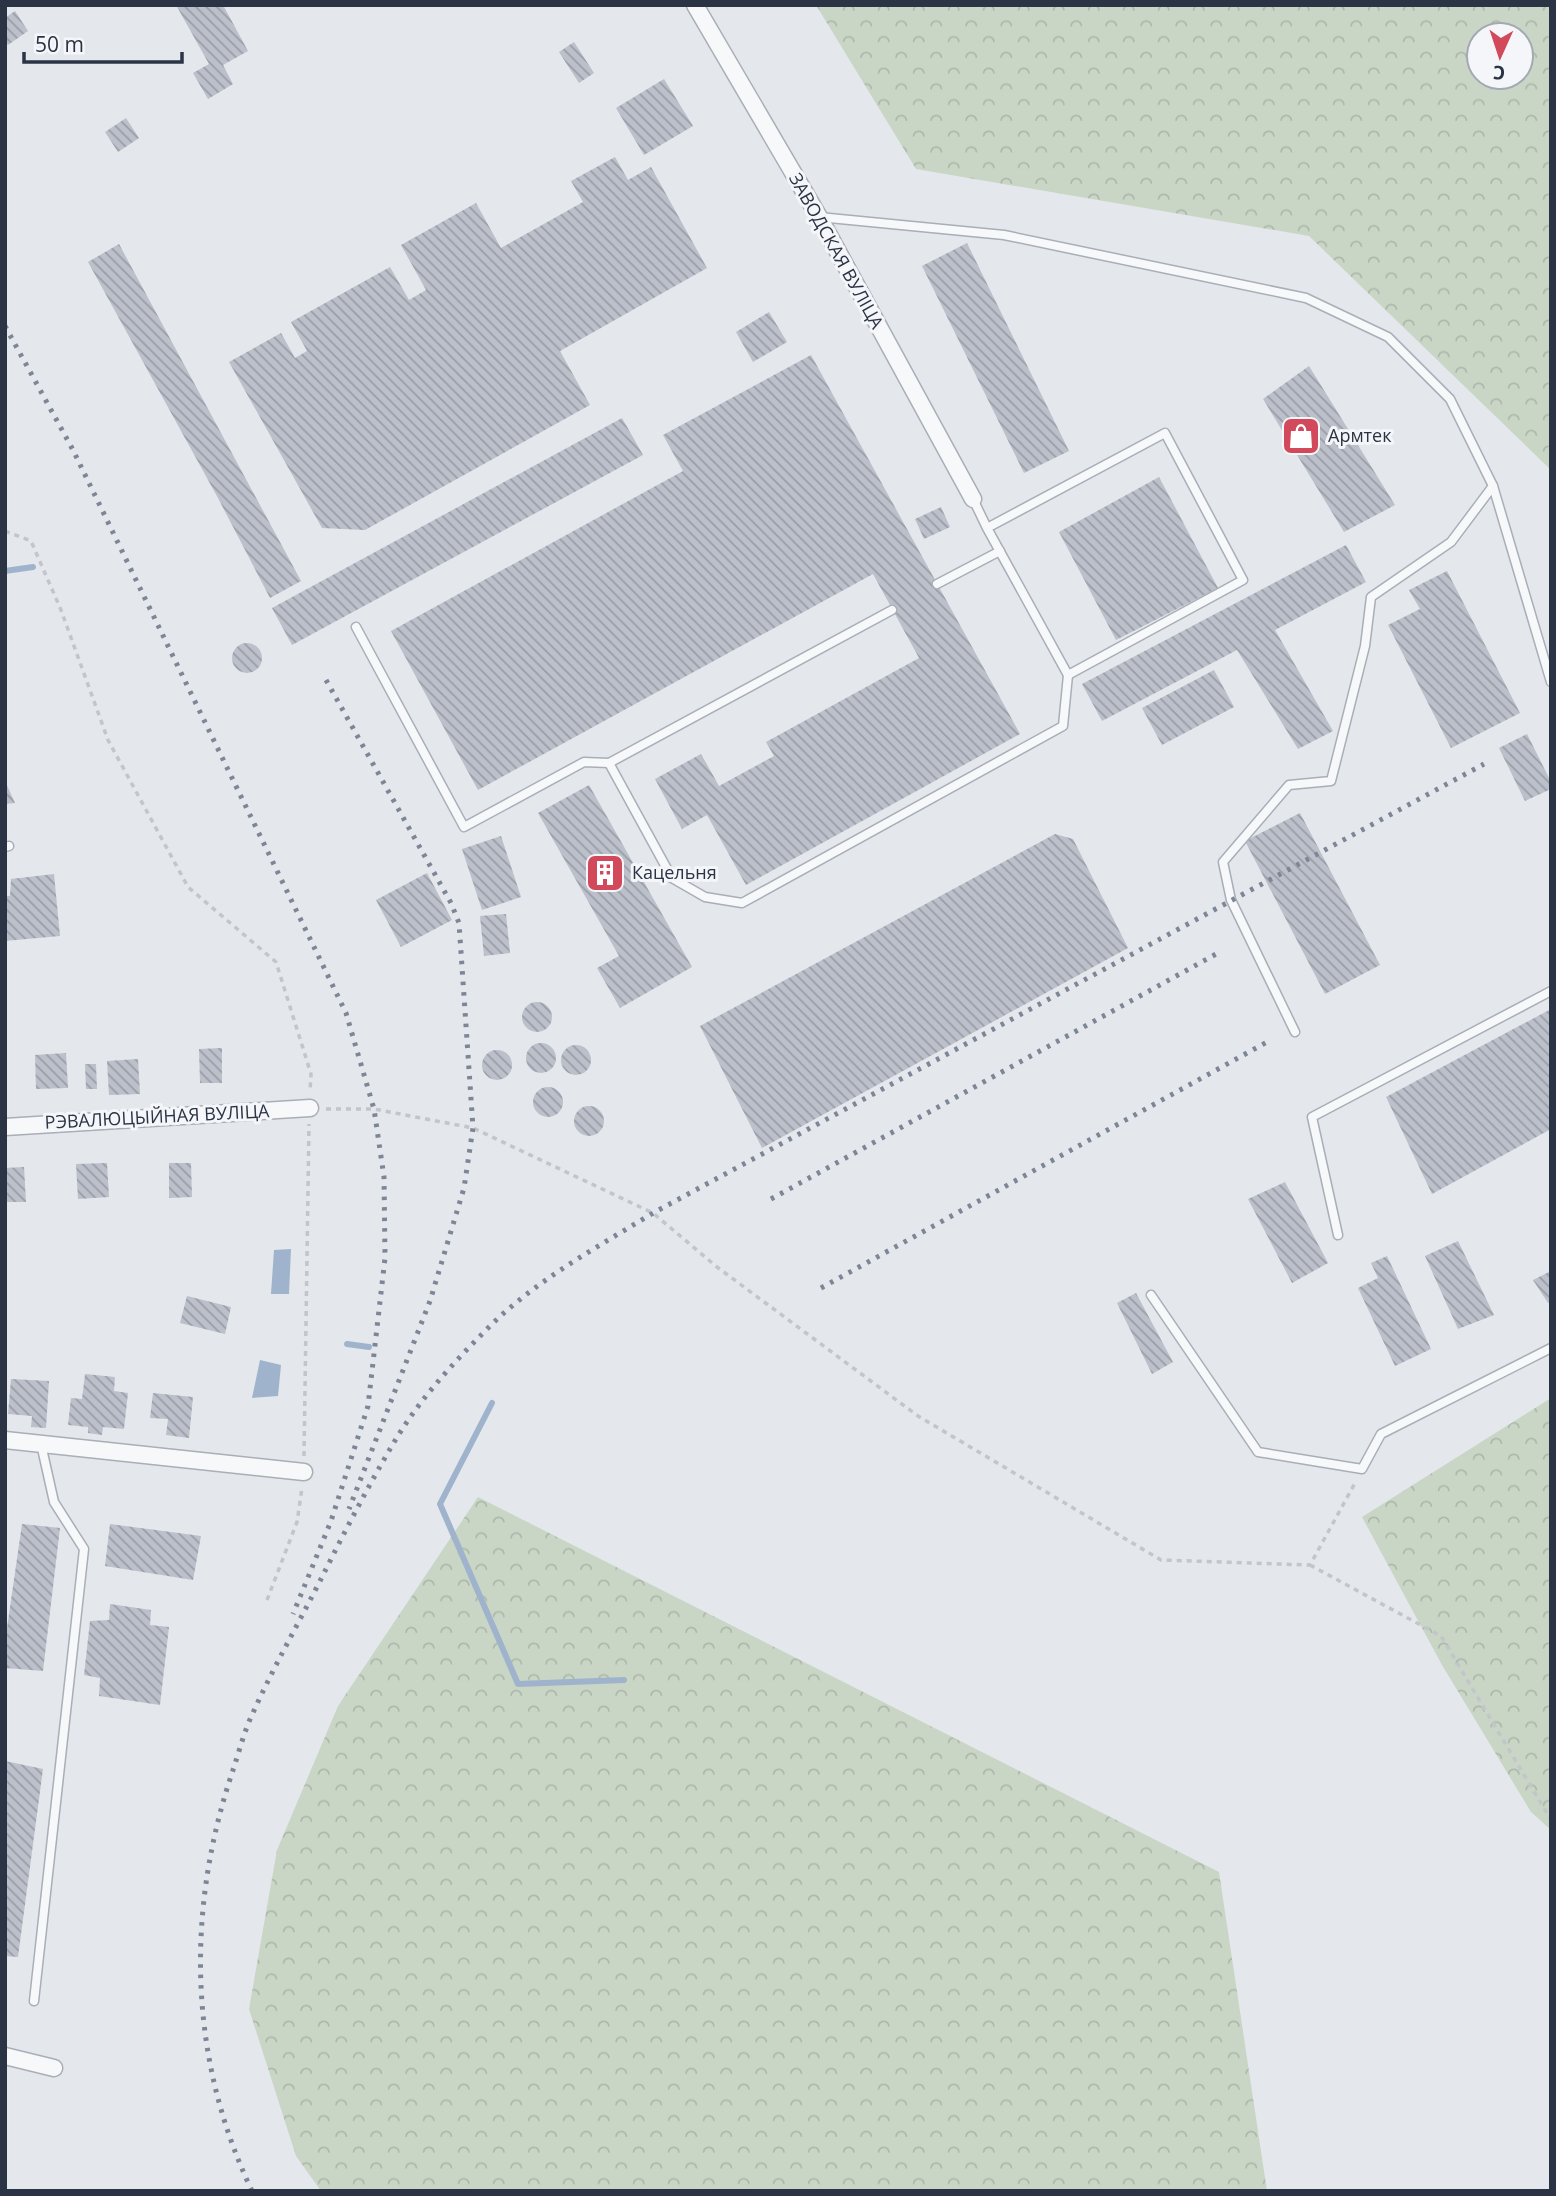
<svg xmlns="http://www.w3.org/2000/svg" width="1556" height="2196" viewBox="0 0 1556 2196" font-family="'Open Sans',sans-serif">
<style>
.forest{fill:url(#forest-crowns);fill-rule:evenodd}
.water{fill:#9fb4cc}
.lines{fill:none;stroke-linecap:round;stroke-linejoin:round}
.stream{stroke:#9fb4cc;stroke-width:6}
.building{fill:url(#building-back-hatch)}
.service-casing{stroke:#a9aeb7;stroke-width:11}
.minor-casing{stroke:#a9aeb7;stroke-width:19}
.path{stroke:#c2c5cb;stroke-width:3.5;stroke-dasharray:5 5;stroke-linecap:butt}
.service{stroke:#f7f8fa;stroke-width:8}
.minor{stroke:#f7f8fa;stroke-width:16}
.rail{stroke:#7d8696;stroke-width:5;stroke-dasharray:3.5 7;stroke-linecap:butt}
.labels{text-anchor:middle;stroke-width:6;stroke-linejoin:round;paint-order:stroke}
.street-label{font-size:18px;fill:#2b3445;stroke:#f4f6f9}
.poi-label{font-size:18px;fill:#2b3445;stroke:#f4f6f9;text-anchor:start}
</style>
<defs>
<pattern id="forest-crowns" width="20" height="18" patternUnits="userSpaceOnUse" patternTransform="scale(1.75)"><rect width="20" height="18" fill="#c9d6c5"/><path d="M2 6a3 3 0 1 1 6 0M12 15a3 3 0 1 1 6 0" fill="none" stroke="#adb8ab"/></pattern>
<pattern id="building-back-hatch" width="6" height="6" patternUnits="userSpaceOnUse" patternTransform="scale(1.75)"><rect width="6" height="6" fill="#bbc0ca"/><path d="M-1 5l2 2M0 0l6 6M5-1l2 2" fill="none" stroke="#989da6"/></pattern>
</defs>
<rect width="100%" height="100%" fill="#e4e7ec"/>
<!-- forest -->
<g class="forest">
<path d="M816 5H1551V470L1309 236 916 169ZM1479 35H1521V77H1479Z"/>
<polygon points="1551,1398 1551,1830 1531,1812 1442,1665 1362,1517"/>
<polygon points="478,1497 1219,1872 1267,2191 321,2191 296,2156 249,2009 277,1850 338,1706"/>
</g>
<!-- water -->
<g class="water">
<polygon points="291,1249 289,1294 271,1294 274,1250"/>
<polygon points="260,1360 281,1365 278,1396 252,1398"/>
</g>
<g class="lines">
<!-- stream -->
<g class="stream">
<polyline points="5,571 33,567"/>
<polyline points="347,1344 369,1347"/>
<polyline points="492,1403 440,1504 518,1684 624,1680"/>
</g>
</g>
<!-- building -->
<g class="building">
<polygon points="176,5 223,5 248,51 223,65 233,84 208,99 193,73 209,64"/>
<polygon points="15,11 28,31 8,45 5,42 5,18"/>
<polygon points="574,42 594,73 579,83 559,52"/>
<polygon points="664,79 693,126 644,155 616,108"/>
<polygon points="126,118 139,138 118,152 105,132"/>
<polygon points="615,157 628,180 651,167 707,268 560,351 590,405 365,530 322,528 229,362 281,333 295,358 307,351 291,322 390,267 409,300 426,290 401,245 476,203 501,248 583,202 571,181"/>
<polygon points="967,243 1069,451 1024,473 922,266"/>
<polygon points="119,244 301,581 270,598 218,498 88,262"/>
<polygon points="769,312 787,342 753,362 736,332"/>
<polygon points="811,355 1020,734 746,885 707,815 682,829 655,779 701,754 719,786 774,756 766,742 919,658 873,574 478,790 391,631 683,471 663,435"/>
<polygon points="1309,366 1395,505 1344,532 1263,399"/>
<polygon points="622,418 643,455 292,645 272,608"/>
<polygon points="1159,477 1218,588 1116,640 1059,532"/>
<polygon points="941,507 950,527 924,539 915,519"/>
<polygon points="1346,545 1366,582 1275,630 1333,731 1298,749 1237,650 1102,721 1082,684"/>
<polygon points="1447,571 1520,713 1451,748 1388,625 1420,609 1409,590"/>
<circle cx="247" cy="658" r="15"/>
<polygon points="1214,670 1234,707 1162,745 1142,708"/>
<polygon points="1527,734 1551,782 1551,789 1525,801 1499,748"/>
<polygon points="5,781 15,803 5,804"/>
<polygon points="589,785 692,967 620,1008 597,968 619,956 538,813"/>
<polygon points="1300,813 1380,965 1325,994 1245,841"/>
<polygon points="1055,834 1073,839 1128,948 762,1148 700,1026"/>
<polygon points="501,836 521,897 482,910 462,849"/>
<polygon points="427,873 452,920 401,947 376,900"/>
<polygon points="54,874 60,936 5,941 5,896 10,896 11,879"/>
<polygon points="506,914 510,953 484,956 480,916"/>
<circle cx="537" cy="1017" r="15"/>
<polygon points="1551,1009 1551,1129 1432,1194 1386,1097"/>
<circle cx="541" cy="1058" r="15"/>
<circle cx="576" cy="1060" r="15"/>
<polygon points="222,1048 222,1083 200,1083 199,1049"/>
<circle cx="497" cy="1065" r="15"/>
<polygon points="66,1053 68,1088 36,1089 35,1055"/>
<polygon points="138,1059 140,1094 109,1095 107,1061"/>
<polygon points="85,1064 96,1064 97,1089 86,1089"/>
<circle cx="548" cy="1102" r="15"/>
<circle cx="589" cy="1121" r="15"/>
<polygon points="107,1163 109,1197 78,1199 76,1164"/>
<polygon points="169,1163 191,1163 192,1197 169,1198"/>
<polygon points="24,1167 26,1202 5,1202 5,1168"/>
<polygon points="1285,1182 1328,1263 1292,1283 1248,1199"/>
<polygon points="1458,1241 1494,1315 1458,1329 1425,1256"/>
<polygon points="1387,1256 1431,1349 1395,1366 1358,1288 1378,1278 1371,1263"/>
<polygon points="1551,1271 1551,1302 1548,1303 1533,1280"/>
<polygon points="1136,1293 1173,1362 1152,1374 1117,1303"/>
<polygon points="187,1296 231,1307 225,1334 180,1323"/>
<polygon points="85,1374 115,1377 114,1391 128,1393 124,1429 103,1427 102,1435 88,1433 88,1427 68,1425 71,1398 82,1399"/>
<polygon points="11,1379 49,1381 46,1428 31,1427 32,1416 8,1414"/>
<polygon points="153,1393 193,1397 189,1438 166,1435 168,1419 150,1418"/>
<polygon points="22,1524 60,1528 43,1671 5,1668 5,1642"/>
<polygon points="110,1524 201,1536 193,1580 105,1566"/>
<polygon points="110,1604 151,1610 150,1625 169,1627 160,1705 99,1696 100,1678 84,1675 90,1621 109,1620"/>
<polygon points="5,1761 43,1769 18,1957 5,1956"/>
</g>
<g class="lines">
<defs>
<g id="service">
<polyline points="819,217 1004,235 1306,298 1388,337 1450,399 1493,486 1551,682"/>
<polyline points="973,499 987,528 1068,675 1243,580 1165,433 987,528"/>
<polyline points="937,584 1000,551"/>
<polyline points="892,610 609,763 672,878 705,897 742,903 1063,726 1068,675"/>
<polyline points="356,627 464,827 584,762 609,763"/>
<polyline points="5,847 9,846"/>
<polyline points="1295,1032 1231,900 1223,862 1289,785 1331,781 1365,646 1371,597 1451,542 1493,486"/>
<polyline points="1338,1235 1312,1117 1551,991"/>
<polyline points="1151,1295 1258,1452 1362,1469 1381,1434 1551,1348"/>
<polyline points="34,2001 84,1549 54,1502 41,1444"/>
</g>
<g id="minor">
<polyline points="695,5 819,217 973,499"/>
<polyline points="5,1127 310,1108"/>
<polyline points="5,1440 304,1472"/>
<polyline points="5,2056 54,2068"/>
</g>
</defs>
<!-- service casing -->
<use href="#service" class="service-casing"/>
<!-- minor casing -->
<use href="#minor" class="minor-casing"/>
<!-- path -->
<g class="path">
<polyline points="5,531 31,541 61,610 108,740 188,887 276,962 311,1074 310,1092"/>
<polyline points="326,1109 374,1109 473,1128 653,1213 717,1267 918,1416 1161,1560 1310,1565 1355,1483"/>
<polyline points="304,1456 309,1124"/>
<polyline points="1310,1565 1441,1636 1551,1820"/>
<polyline points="267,1600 297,1522 302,1488"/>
</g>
<!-- service -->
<use href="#service" class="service"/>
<!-- minor -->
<use href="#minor" class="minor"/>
<!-- rail -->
<g class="rail">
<polyline points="5,326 73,450 346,1013 374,1109 384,1177 385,1258 368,1406 331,1521 293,1614"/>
<polyline points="326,680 451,903 459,923 473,1128 464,1188 430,1301 349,1509"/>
<polyline points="771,1199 1218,953"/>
<polyline points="821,1288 1267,1042"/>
<path d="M252 2191C188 2057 186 1909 233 1770 239 1752 244 1732 252 1715 272 1670 297 1626 320 1581 343 1535 367 1488 393 1444 418 1401 453 1363 488 1328 536 1280 596 1248 653 1213L1484 764"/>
</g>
</g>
<!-- icons -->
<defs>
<symbol id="shop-square" viewBox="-11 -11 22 22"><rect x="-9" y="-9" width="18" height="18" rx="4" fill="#d1495b" stroke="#f4f6f9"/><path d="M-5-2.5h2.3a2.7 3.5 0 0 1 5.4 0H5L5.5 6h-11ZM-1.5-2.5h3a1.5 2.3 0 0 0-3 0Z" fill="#fff"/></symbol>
<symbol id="building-square" viewBox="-11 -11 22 22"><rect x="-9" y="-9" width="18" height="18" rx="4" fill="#d1495b" stroke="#f4f6f9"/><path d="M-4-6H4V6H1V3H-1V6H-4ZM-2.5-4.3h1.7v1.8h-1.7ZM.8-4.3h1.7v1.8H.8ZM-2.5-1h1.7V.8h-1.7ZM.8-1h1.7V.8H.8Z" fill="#fff"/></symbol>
</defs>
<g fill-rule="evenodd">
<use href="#shop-square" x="1279" y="414" width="44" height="44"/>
<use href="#building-square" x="583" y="851" width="44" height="44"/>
</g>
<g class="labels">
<!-- street labels -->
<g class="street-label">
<text transform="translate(836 251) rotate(61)" y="6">ЗАВОДСКАЯ ВУЛІЦА</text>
<text transform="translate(157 1117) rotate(-3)" y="6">РЭВАЛЮЦЫЙНАЯ ВУЛІЦА</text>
</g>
<!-- poi labels -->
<g class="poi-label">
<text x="1328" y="442">Армтек</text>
<text x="632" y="879">Кацельня</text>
</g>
</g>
<!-- border -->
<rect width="1556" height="2196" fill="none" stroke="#2b3445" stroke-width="14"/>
<!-- north arrow -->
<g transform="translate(1500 56) rotate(183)"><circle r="33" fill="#f4f6f9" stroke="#a4a8b1" stroke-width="2"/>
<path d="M0-5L12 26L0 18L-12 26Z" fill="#d1495b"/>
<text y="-10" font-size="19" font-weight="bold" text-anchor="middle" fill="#2b3445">С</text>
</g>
<!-- scale -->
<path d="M24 52v10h158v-10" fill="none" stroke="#2b3445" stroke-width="3.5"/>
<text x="35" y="52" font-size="21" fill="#2b3445" stroke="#f4f6f9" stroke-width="5" paint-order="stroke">50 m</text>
</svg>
